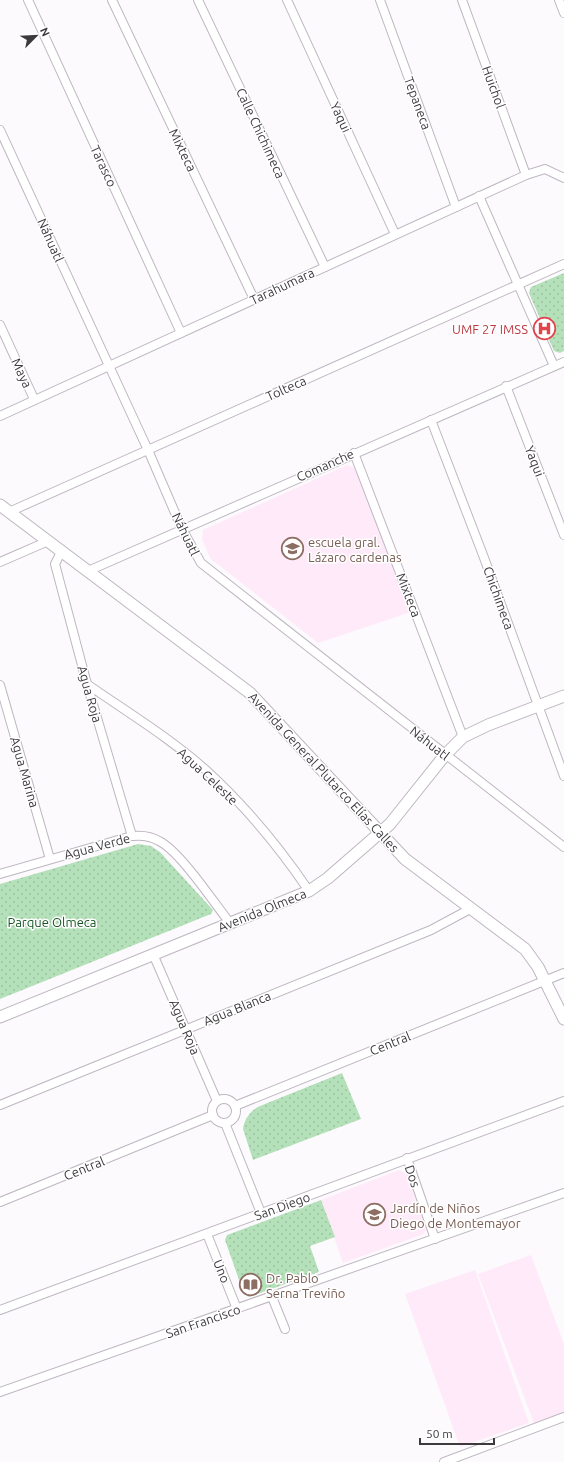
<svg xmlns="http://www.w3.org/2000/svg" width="564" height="1462" viewBox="0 0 564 1462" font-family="Ubuntu,sans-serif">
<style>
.education{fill:#ffeaf9}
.park{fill:url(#park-dots)}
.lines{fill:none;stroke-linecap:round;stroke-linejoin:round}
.street-casing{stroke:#beb7c1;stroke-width:10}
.secondary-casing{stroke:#beb7c1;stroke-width:13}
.street{stroke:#fff;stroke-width:8}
.secondary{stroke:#fff;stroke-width:11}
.labels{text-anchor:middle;stroke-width:3;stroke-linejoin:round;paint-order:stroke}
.street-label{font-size:13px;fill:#3d3a3e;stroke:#fff}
.health-label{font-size:13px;fill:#be3a42;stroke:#fff;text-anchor:end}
.education-label{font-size:13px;fill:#785e54;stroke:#fff;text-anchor:start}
.park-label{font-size:13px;fill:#195626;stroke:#fff}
</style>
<defs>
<pattern id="park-dots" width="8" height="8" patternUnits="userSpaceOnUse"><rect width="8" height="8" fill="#b4e1b9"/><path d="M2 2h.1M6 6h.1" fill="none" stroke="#9cc2a0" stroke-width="1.8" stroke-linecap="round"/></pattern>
</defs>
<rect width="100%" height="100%" fill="#fdfafe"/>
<!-- education -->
<g class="education">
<polygon points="347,465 355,468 411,612 318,643 211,559 202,540 203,530"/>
<polygon points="399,1170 406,1173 426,1229 424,1234 343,1263 321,1200"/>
<polygon points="531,1255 564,1344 564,1414 535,1426 478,1274"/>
<polygon points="475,1270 529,1423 460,1447 405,1294"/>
</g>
<!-- park -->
<g class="park">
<polygon points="564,273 564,351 560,353 554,351 529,293 531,287"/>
<polygon points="138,844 151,846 160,852 213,910 211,914 0,999 0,884"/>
<path d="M342 1073 361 1119 253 1160 243 1129C244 1119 251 1110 260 1106Z"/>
<polygon points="321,1200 335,1237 310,1246 319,1272 249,1297 244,1294 225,1240 227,1235"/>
</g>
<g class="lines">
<defs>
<g id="street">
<polyline points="28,0 181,333"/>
<polyline points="112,0 254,299"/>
<polyline points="198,0 325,267"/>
<polyline points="287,0 395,234"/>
<polyline points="380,0 456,207"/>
<polyline points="462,0 526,175"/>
<polyline points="559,0 564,13"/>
<polyline points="0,130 148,450 182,529 201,563 564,847"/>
<polyline points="479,196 554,366"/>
<polyline points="0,325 34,399"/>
<polyline points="506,386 564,535"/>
<polyline points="0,416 526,175 545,169 564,178"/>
<polyline points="431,420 483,555 564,776"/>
<polyline points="354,453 463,737"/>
<polyline points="9,512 564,264"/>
<polyline points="61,552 55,564 87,684 132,836"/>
<polyline points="0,562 46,542"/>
<polyline points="88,571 564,362"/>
<path d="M87 684C127 712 170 738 207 771 245 806 280 848 309 891"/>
<polyline points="0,685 50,859"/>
<path d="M0 874 132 836C142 835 151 836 159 841 180 851 214 903 230 923"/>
<polyline points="153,954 217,1101"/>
<circle cx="224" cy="1111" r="12"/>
<polyline points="0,1105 431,930 472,908"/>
<polyline points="235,1106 564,973"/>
<polyline points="225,1123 261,1213"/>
<polyline points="407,1158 435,1239"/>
<polyline points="0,1202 213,1115"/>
<polyline points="207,1234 237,1309"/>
<polyline points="272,1297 285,1329"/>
<polyline points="0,1310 564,1101"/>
<polyline points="0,1392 564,1193"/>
<polyline points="444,1462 564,1417"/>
</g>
<g id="secondary">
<polyline points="0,505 250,693 405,859 525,949 538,967 564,1019"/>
<polyline points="0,1017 309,891 328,878 390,824 445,755 463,737 488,725 564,696"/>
</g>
</defs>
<!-- street casing -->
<use href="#street" class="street-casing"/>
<!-- secondary casing -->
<use href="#secondary" class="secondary-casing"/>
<!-- street -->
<use href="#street" class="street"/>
<!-- secondary -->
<use href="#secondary" class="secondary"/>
</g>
<!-- icons -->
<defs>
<symbol id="hospital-ring" viewBox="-11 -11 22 22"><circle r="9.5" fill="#fff" stroke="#e0444e" stroke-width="1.5"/><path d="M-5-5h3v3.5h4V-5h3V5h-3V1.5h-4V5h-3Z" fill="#e0444e"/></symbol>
<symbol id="school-ring" viewBox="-11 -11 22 22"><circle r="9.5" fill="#fff" stroke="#8d6e63" stroke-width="1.5"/><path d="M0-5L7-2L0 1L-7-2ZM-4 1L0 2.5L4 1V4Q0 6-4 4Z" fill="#8d6e63"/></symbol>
<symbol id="library-ring" viewBox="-11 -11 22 22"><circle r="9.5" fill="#fff" stroke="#8d6e63" stroke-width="1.5"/><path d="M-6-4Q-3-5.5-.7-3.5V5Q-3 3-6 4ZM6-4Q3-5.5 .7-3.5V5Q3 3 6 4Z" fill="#8d6e63"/></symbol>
</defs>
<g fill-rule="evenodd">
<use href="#hospital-ring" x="532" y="316" width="25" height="25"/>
<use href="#school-ring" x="280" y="536" width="25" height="25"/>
<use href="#school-ring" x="362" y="1202" width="25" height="25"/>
<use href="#library-ring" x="238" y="1272" width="25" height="25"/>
</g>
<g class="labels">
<!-- street labels -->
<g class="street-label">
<text transform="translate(494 87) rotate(70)" y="5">Huichol</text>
<text transform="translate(418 103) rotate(70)" y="5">Tepaneca</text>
<text transform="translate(341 117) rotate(65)" y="5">Yaqui</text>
<text transform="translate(261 133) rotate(65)" y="5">Calle Chichimeca</text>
<text transform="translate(183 150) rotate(64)" y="5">Mixteca</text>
<text transform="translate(104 166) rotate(65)" y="5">Tarasco</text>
<text transform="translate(51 240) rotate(66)" y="5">Náhuatl</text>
<text transform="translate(282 286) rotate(-25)" y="5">Tarahumara</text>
<text transform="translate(22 373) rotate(65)" y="5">Maya</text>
<text transform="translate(286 388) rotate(-24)" y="5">Tolteca</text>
<text transform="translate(535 461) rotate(69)" y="5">Yaqui</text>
<text transform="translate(325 465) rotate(-24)" y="5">Comanche</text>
<text transform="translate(186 534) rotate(64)" y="5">Náhuatl</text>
<text transform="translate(409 595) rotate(69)" y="5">Mixteca</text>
<text transform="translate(499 598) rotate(70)" y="5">Chichimeca</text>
<text transform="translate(90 694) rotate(74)" y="5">Agua Roja</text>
<text transform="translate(430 743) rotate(38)" y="5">Náhuatl</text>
<text transform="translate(25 772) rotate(74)" y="5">Agua Marina</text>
<text transform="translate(324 772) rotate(47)" y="5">Avenida General Plutarco Elías Calles</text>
<text transform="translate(208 776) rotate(43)" y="5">Agua Celeste</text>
<text transform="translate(97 846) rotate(-15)" y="5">Agua Verde</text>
<text transform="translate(262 910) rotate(-22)" y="5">Avenida Olmeca</text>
<text transform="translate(237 1008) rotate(-22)" y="5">Agua Blanca</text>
<text transform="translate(185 1027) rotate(67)" y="5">Agua Roja</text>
<text transform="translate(390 1043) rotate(-22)" y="5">Central</text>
<text transform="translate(84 1168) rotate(-22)" y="5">Central</text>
<text transform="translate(413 1176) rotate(71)" y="5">Dos</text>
<text transform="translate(282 1206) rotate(-20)" y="5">San Diego</text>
<text transform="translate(222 1271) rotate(68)" y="5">Uno</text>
<text transform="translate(203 1321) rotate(-19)" y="5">San Francisco</text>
</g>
<!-- health labels -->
<g class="health-label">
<text x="528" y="334">UMF 27 IMSS</text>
</g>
<!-- education labels -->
<g class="education-label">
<text x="308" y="547">escuela gral.<tspan x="308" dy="15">Lázaro cardenas</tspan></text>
<text x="390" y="1213">Jardín de Niños<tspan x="390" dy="15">Diego de Montemayor</tspan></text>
<text x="266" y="1283">Dr. Pablo<tspan x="266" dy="15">Serna Treviño</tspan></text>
</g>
<!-- park labels -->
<g class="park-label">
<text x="52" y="927">Parque Olmeca</text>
</g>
</g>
<!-- north arrow -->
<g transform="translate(36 36) rotate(66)" stroke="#ffffff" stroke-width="3" paint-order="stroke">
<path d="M0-3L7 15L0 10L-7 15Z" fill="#3d3a3e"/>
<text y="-6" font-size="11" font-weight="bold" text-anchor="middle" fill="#3d3a3e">N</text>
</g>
<!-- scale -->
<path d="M420 1438v6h74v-6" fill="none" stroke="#3d3a3e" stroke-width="2"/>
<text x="426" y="1438" font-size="12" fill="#3d3a3e" stroke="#ffffff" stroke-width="3" paint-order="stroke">50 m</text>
</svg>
